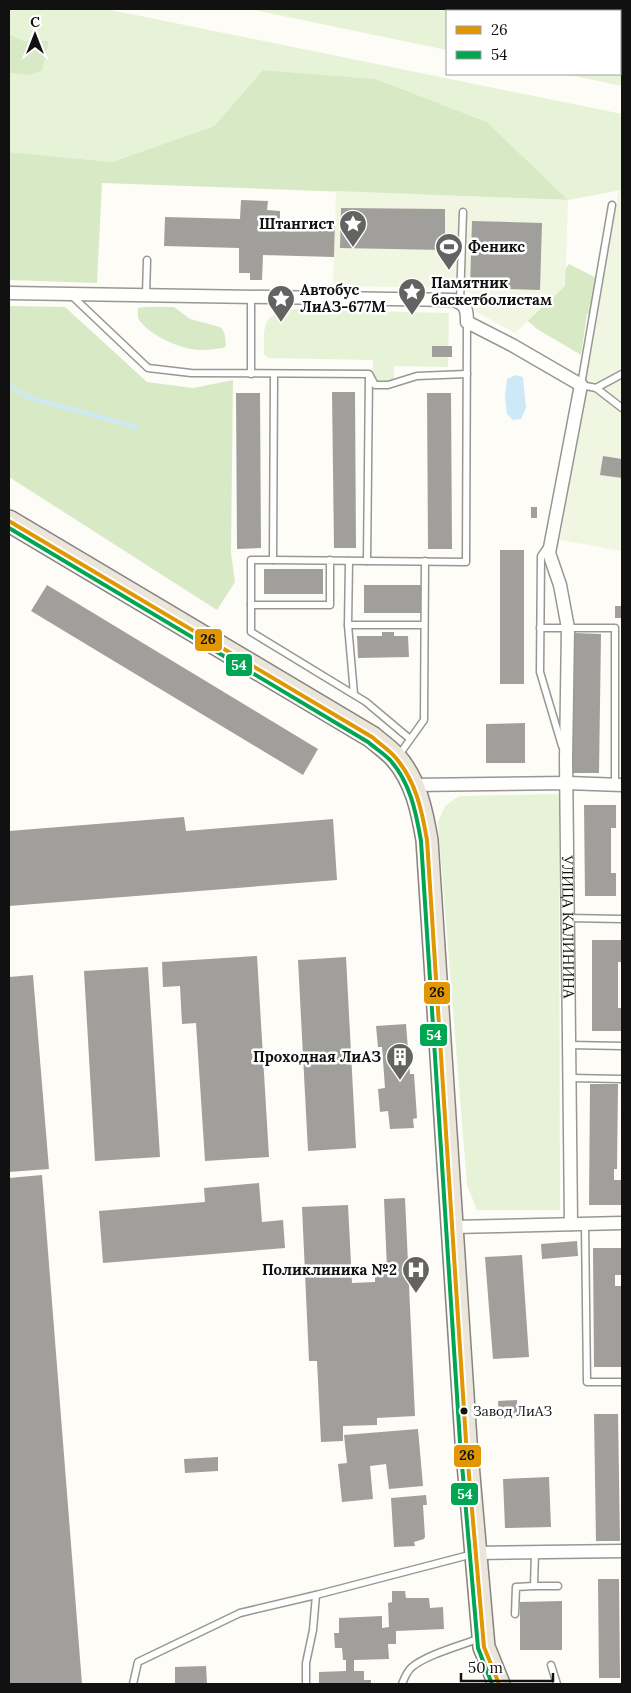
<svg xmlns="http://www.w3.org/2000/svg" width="631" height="1693" viewBox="0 0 631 1693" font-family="Lora,serif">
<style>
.green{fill:#e7f3d7}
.forest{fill:#d8eac5}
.pitch{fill:#f0f6e1}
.water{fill:#cde8f7}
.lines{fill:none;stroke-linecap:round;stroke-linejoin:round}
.stream{stroke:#cde8f7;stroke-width:4}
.building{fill:#a19f9c}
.service-casing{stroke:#979795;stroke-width:9}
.minor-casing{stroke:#979795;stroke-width:15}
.trunk-casing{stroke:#858482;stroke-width:24}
.service{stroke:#fffffe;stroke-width:6}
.minor{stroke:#fffffe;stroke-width:12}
.trunk{stroke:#ece5da;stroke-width:21}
.bus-1-casing{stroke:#fff;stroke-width:8}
.bus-2-casing{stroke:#fff;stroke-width:8}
.bus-1{stroke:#e09702;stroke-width:4}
.bus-2{stroke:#00a651;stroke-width:4}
.bus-dot{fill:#111;stroke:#fff;stroke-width:2}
.labels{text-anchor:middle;stroke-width:5;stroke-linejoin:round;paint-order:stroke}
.bus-label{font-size:14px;fill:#111;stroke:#fff;text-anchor:start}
.poi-label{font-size:15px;font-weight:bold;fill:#111;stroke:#fff;text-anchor:end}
.street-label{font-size:15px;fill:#111;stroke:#fff}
.line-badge{stroke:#fff;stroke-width:2}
.badge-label{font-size:14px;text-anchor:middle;font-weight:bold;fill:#fff}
.pale-badge-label{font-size:14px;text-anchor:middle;font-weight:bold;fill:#111}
</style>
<rect width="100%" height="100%" fill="#fdfcf7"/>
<!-- green -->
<g class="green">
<polygon points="9,9 106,9 622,114 622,190 568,200 487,122 376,79 263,70 214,126 112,162 9,152 9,73 30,75 49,41 24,41 9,34"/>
<polygon points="249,9 567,9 574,11 447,11 447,50"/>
<polygon points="620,28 622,29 622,86 565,74 620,74"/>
<path d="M291 309 449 313 448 367 394 366V381H373V360L268 358 264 354C264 327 261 314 291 309Z"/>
<polygon points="559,794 560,1210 477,1210 467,1185 438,822 445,806 459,796"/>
</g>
<!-- forest -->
<g class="forest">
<polygon points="567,9 622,9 622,29 620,28 620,11 574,11"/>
<polygon points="9,34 24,41 49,41 42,70 30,75 9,73"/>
<polygon points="263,70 376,79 487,122 568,200 102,183 97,283 9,280 9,152 112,162 214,126"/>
<polygon points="569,264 612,286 612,309 587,314 581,355 537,329 519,313 548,294"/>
<polygon points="9,306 65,307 147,382 193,388 233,380 231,553 235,582 217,610 9,477"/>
<path d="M145 307H174L190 319 220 327C226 332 225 339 226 346L223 348C215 349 207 350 199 350 180 349 148 335 138 318V308Z"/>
</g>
<!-- pitch -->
<g class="pitch">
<polygon points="619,189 622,190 622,551 560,540 590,350"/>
<polygon points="336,191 568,200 565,286 515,333 473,310 474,295 460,288 333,286"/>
</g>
<!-- water -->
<polygon class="water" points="516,375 523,377 526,408 521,419 513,420 507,414 505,397 507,379"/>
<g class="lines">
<!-- stream -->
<polyline class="stream" points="9,386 31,398 136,427"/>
</g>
<!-- building -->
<g class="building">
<polygon points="241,200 268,201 267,210 280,211 280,219 335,220 334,257 263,255 262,280 250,280 250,273 239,273 239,248 164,246 165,217 240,219"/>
<polygon points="341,208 445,209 445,250 340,248"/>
<polygon points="472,221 542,223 540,290 470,288"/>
<rect x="432" y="346" width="20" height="11"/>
<polygon points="332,392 355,392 356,548 334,548"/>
<polygon points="236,393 260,393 261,548 237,549"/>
<polygon points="427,393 451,393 452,549 428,549"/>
<polygon points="603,456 622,459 622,478 600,475"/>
<rect x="531" y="507" width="6" height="11"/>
<rect x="500" y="550" width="24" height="134"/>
<rect x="264" y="569" width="59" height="25"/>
<polygon points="47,585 318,749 303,775 31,611"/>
<rect x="364" y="585" width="59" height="28"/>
<rect x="615" y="606" width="7" height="12"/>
<polygon points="382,632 394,632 394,636 408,636 409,657 358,658 357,636 382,636"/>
<polygon points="575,633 601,634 599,773 572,773"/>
<polygon points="525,723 525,763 486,763 486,724"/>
<polygon points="584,805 616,805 616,828 611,828 611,873 616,873 616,896 585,896"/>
<polygon points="184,817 186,831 333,819 337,880 9,906 9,831"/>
<polygon points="592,940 622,940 622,962 618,962 618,1008 622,1008 622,1031 592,1031"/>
<polygon points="257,956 269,1157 205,1161 196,1023 182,1024 180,986 163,987 162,962"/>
<polygon points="346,957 356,1148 308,1151 298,960"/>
<polygon points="148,967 160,1157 95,1161 84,971"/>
<polygon points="33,975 49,1169 9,1172 9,977"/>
<polygon points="406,1024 410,1074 414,1074 417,1118 413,1119 414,1128 390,1129 388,1111 380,1112 378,1089 385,1088 382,1047 378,1047 376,1026"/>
<polygon points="590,1084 618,1084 617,1169 614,1169 614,1180 622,1180 622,1205 589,1205"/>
<polygon points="42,1175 82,1684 9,1684 9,1178"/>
<polygon points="259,1183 262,1222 283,1220 285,1248 103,1263 99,1211 205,1202 204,1188"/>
<polygon points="405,1198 415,1416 377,1418 377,1425 343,1426 343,1441 321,1442 317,1361 309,1361 302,1207 348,1205 352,1283 375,1282 375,1270 387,1269 384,1199"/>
<polygon points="577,1241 578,1256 542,1259 541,1244"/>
<polygon points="593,1248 622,1248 622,1275 615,1275 615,1286 622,1286 622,1367 594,1367"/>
<polygon points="522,1255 529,1357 493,1359 485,1257"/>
<polygon points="517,1400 517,1418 499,1419 498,1401"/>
<polygon points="594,1414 618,1414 620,1541 596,1541"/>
<polygon points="418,1429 423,1486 389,1489 386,1464 370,1466 373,1499 342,1502 338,1464 347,1463 344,1435"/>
<polygon points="218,1457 218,1471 185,1473 184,1459"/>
<polygon points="549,1477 551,1527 505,1528 503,1479"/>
<polygon points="426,1495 427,1505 423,1505 425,1537 424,1539 414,1542 415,1546 394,1547 391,1498"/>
<polygon points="598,1579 619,1579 620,1678 599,1678"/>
<polygon points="392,1591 405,1591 406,1598 429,1598 430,1608 443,1607 444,1629 396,1631 396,1644 388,1644 389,1659 354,1660 354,1671 364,1671 364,1680 371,1680 371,1684 319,1684 319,1672 346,1671 346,1660 343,1660 342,1648 335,1648 334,1633 339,1633 339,1618 382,1616 382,1628 389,1627 388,1603 392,1602"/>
<polygon points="562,1601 562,1650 520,1650 520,1602"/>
<polygon points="206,1666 207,1684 175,1684 175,1667"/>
</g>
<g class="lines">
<defs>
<g id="service">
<polyline points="612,205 581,385 596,388 622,408"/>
<polyline points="71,295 148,368 191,373 369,374 375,385 388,385 417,376 467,374"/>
<polyline points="146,295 147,260"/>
<polyline points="251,296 251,374"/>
<polyline points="460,302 463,212"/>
<polyline points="596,388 622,374"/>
<polyline points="548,546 541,556 540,672 562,746"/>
<polyline points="273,560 274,374"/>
<polyline points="330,560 330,605 251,605 251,560 273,560 466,562 467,322"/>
<polyline points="349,561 348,625 354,694"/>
<polyline points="367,561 369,375"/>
<polyline points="251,605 251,632 366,702 410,739"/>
<polyline points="348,625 424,625"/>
<polyline points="540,628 615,628 615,785"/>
<polyline points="399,755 424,720 425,561"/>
<polyline points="568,918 622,919"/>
<polyline points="569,1045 622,1046"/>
<polyline points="570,1078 622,1079"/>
<polyline points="585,1224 587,1382 622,1382"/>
<polyline points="535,1552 534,1586 558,1586"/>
<polyline points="515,1614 516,1587 534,1586"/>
<polyline points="551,1665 557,1684"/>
<polyline points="133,1684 138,1662 240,1613 316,1595 473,1554"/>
<polyline points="306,1684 306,1663 313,1630 316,1595"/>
<path d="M402 1684C404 1679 407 1671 412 1667 428 1654 460 1646 480 1638"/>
</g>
<g id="minor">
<path id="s1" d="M9 293 453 300C466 304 467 309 467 322L512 345 581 385 549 553 560 585 568 628 566 759 571 1224"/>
<polyline points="413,785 567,783 622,785"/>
<polyline points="453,1227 622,1223"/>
<polyline points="476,1553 622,1551"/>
</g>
<path id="trunk" d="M9 521 372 737C380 744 389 750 396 758 416 781 422 811 427 840L466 1441 484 1647 499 1684"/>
</defs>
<!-- service casing -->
<use href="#service" class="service-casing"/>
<!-- minor casing -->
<use href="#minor" class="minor-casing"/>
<!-- trunk casing -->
<use href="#trunk" class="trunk-casing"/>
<!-- service -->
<use href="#service" class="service"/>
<!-- minor -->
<use href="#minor" class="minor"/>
<!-- trunk -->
<use href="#trunk" class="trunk"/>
<defs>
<path id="bus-1" d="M9 521 372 737C380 744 389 750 395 757 416 781 422 811 427 840L466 1441 484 1647 499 1684"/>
<path id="bus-2" d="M9 528 368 742C375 748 383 753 390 760 410 782 416 812 421 841L460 1442 478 1648 492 1684"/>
</defs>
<!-- bus-1 casing -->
<use href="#bus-1" class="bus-1-casing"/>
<!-- bus-2 casing -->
<use href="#bus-2" class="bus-2-casing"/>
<!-- bus-1 -->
<use href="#bus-1" class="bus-1"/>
<!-- bus-2 -->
<use href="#bus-2" class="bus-2"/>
</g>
<!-- icons -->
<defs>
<symbol id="sight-pin" viewBox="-11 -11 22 30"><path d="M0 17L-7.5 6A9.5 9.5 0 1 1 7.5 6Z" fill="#646362" stroke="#fff"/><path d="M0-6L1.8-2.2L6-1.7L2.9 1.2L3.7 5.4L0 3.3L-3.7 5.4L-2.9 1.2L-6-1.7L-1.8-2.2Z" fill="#fff"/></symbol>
<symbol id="stadium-pin" viewBox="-11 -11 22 30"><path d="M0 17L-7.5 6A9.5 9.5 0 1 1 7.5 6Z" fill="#646362" stroke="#fff"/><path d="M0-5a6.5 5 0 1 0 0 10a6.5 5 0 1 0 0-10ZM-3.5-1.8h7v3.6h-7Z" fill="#fff"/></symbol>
<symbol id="building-pin" viewBox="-11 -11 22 30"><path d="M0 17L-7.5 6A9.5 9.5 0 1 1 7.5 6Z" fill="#646362" stroke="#fff"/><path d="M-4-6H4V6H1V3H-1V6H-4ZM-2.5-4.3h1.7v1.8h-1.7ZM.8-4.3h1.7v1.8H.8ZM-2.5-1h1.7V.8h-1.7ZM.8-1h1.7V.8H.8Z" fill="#fff"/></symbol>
<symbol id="hospital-pin" viewBox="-11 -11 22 30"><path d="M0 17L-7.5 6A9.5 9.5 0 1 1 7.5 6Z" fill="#646362" stroke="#fff"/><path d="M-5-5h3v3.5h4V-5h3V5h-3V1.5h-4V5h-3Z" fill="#fff"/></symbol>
</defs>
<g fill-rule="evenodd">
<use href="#sight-pin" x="337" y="208" width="32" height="43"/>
<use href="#stadium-pin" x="433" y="231" width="32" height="43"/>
<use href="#sight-pin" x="396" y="276" width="32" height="43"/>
<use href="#sight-pin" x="265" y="283" width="32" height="43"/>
<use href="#building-pin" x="384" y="1041" width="32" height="43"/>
<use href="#hospital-pin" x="400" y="1254" width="32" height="43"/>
</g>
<!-- markers -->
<circle class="bus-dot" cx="464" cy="1411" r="4.5"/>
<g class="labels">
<!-- bus labels -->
<g class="bus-label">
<text x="473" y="1416">Завод ЛиАЗ</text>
</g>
<!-- poi labels -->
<g class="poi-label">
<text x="334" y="229">Штангист</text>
<text x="468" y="252" text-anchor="start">Феникс</text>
<text x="431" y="288" text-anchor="start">Памятник<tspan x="431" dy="17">баскетболистам</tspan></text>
<text x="300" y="295" text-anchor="start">Автобус<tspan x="300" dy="17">ЛиАЗ-677М</tspan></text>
<text x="381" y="1062">Проходная ЛиАЗ</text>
<text x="397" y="1275">Поликлиника №2</text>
</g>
<!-- street labels -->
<g class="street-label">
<text dy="5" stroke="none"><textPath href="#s1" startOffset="1151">УЛИЦА КАЛИНИНА</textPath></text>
</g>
</g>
<g class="line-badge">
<rect x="194" y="628" width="29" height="24" rx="5" fill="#e09702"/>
<rect x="225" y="653" width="28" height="24" rx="5" fill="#00a651"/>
<rect x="423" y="981" width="28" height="24" rx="5" fill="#e09702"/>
<rect x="419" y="1023" width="29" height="24" rx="5" fill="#00a651"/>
<rect x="453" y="1444" width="29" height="24" rx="5" fill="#e09702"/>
<rect x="450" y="1482" width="29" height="24" rx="5" fill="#00a651"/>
</g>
<g class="badge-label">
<text x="239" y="670">54</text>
<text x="434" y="1040">54</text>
<text x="465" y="1499">54</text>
</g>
<g class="pale-badge-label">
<text x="208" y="644">26</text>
<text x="437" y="997">26</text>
<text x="467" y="1460">26</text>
</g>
<!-- border -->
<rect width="631" height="1693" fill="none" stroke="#111111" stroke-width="20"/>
<!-- legend -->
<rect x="446" y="10" width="175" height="65" fill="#ffffff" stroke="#a0a0a0"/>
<rect x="456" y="26" width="25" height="8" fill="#e09702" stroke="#a0a0a0"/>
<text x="491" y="35" font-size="15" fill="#111111">26</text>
<rect x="456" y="51" width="25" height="8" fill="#00a651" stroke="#a0a0a0"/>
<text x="491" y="60" font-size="15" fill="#111111">54</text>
<!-- north arrow -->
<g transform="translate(35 35)" stroke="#ffffff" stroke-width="4" paint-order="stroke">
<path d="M0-4L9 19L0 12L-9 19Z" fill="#111111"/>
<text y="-8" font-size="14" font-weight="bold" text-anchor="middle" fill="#111111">С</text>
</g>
<!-- scale -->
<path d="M461 1673v8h92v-8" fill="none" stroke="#111111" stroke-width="2.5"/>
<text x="468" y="1673" font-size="15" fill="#111111" stroke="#ffffff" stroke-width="4" paint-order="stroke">50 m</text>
</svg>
